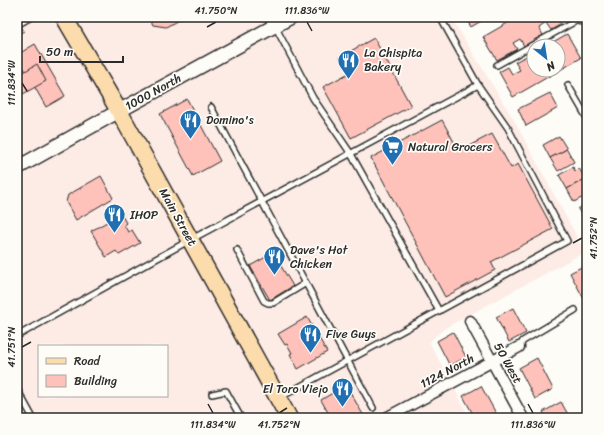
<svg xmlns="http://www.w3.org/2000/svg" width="604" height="435" viewBox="0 0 604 435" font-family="Sriracha,sans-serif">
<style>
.built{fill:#fdebe5;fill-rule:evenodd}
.building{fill:#fec2ba;stroke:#2b2b2b}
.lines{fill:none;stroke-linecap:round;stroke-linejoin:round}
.service-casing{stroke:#2b2b2b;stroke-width:8}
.minor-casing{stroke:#2b2b2b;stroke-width:13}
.tertiary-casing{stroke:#2b2b2b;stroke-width:16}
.primary-casing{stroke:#2b2b2b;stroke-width:19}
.service{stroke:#fdfcf7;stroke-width:5}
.minor{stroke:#fdfcf7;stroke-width:10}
.tertiary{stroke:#fdfcf7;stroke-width:13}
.primary{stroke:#fcdcac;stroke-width:16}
.ticks{fill:none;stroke:#2b2b2b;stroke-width:1.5}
.labels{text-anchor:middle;stroke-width:3.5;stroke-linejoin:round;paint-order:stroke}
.poi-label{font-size:12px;fill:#2b2b2b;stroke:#fdfcf7;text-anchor:start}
.street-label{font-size:12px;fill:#2b2b2b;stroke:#fdfcf7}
.neatline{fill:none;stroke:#2b2b2b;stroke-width:1.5}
.ticks-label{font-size:10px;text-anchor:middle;fill:#2b2b2b}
</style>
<rect width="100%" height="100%" fill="#fdfcf7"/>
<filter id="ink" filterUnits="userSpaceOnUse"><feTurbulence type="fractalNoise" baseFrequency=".025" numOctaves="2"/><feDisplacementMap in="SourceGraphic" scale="8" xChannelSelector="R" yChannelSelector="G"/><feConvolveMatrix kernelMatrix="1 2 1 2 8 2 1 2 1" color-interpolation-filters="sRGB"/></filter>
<g filter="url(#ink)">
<!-- built -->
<path class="built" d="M17 17H258L259 19 262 17H451L515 122 585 252 445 328 429 342 470 418H17ZM39 346H167V396H39Z"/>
<!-- building -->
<g class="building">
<polygon points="149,17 184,17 166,27 153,25"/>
<polygon points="465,17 488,17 471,27"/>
<polygon points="518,17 556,17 560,25 551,30 546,23 539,28 543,35 524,46 520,39 513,43 517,49 497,60 483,37"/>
<polygon points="17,20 24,31 17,35"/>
<polygon points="567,34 581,58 513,97 499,72 508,67 512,74 520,70 515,62 534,52 534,70 558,70 558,46 546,46"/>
<polygon points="374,38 411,106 351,138 323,87 349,73 340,57"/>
<polygon points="35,44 65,96 46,107 17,56 17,55"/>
<polygon points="37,64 46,81 23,94 17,83 17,76"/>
<polygon points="550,93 558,108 526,126 518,109"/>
<polygon points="187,99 220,161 193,176 160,114"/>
<polygon points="442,120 459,151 492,134 511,168 518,164 553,229 491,262 495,270 445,297 371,158"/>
<polygon points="559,136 567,149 550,158 543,145"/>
<polygon points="567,149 574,162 558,171 550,158"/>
<polygon points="573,167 575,171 579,168 585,179 567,189 559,175"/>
<polygon points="101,176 113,198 76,220 66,202 68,195"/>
<polygon points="585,179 587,182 587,191 586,191 587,195 574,202 567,189"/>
<polygon points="587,203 587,225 578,209"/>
<polygon points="121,214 126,223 124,225 128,232 132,230 140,243 119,255 116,251 106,257 91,231"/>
<polygon points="273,253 293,286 270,300 250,266"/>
<polygon points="587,264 587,297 584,299 570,273"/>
<polygon points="513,308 526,333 509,342 496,317"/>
<polygon points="307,317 315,331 313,332 317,339 319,338 327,352 298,369 290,354 292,353 287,344 285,345 278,334"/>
<polygon points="453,332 466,357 450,366 437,341"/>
<polygon points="537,358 553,389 535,399 519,368"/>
<polygon points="346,385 365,418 331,418 321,400"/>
<polygon points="481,386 498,417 496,418 475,418 463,396"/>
<polygon points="561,402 570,418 546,418 543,412"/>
</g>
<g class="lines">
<defs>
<g id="service">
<polyline points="17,25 29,18"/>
<polyline points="275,26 313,98 351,154 439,311"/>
<polyline points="497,65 581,18"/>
<polyline points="568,85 587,118"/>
<polyline points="211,107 373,408"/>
<polyline points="237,250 264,301 268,303 273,303 306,283"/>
<polyline points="17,336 190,240 478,85"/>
<polyline points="519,347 523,341 575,310"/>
<polyline points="17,389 33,418"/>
<polyline points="212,394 226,391 241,418"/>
<polyline points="279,398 567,241 508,128 478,85 440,17"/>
</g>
<g id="minor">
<polyline points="270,17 275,26"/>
<polyline points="579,17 580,19"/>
<polyline points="470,321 523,418"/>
<polyline points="386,418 519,347"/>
</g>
<polyline id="tertiary" points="17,168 119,111 291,17"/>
<polyline id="primary" points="64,17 119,111 289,418"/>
</defs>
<!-- service casing -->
<use href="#service" class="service-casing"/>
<!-- minor casing -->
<use href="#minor" class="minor-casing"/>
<!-- tertiary casing -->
<use href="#tertiary" class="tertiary-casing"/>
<!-- primary casing -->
<use href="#primary" class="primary-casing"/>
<!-- service -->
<use href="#service" class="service"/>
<!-- minor -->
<use href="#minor" class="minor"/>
<!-- tertiary -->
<use href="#tertiary" class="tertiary"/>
<!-- primary -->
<use href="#primary" class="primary"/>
</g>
</g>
<!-- ticks -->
<path class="ticks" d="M307 22 312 31M207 27 216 22M22 83 27 91M573 243 582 238M22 347 31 342M208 404 213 413M528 404 533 413M279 413 287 408"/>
<!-- icons -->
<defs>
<symbol id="restaurant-pin" viewBox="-11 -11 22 30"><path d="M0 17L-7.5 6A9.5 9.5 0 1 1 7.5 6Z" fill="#1f6fb2" stroke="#fdfcf7"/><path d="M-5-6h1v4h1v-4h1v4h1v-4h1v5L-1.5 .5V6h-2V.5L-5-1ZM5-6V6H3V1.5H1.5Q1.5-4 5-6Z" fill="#fff"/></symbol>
<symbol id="supermarket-pin" viewBox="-11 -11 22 30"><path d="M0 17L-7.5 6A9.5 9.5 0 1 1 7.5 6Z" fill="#1f6fb2" stroke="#fdfcf7"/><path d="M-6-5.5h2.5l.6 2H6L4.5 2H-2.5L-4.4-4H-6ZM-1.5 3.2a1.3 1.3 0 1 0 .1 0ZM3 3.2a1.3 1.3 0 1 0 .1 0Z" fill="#fff"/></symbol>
</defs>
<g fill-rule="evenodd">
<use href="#restaurant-pin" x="336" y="48" width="25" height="34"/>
<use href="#restaurant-pin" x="178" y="108" width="25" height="34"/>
<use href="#supermarket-pin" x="380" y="134" width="25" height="34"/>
<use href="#restaurant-pin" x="102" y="202" width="25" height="34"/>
<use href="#restaurant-pin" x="262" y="244" width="25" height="34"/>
<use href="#restaurant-pin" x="298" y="322" width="25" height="34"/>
<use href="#restaurant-pin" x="330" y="376" width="25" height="34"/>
</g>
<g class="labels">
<!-- poi labels -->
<g class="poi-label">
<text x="364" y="57">La Chispita<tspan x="364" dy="14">Bakery</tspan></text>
<text x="206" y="124">Domino's</text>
<text x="408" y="151">Natural Grocers</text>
<text x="130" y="219">IHOP</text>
<text x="290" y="254">Dave's Hot<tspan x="290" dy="14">Chicken</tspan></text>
<text x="326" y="338">Five Guys</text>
<text x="328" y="393" text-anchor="end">El Toro Viejo</text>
</g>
<!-- street labels -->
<g class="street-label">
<text transform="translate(153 92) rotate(-29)" y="4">1000 North</text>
<text transform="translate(178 217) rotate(61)" y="4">Main Street</text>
<text transform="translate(508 363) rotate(61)" y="4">50 West</text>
<text transform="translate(447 371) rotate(-28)" y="4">1124 North</text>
</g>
</g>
<!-- margin -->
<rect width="604" height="435" fill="none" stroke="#fdfcf7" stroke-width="44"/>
<!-- legend -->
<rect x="38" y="345" width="130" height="52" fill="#fdfcf7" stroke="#a9a8a5"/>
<rect x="46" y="358" width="20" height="6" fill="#fcdcac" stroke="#a9a8a5"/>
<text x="74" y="365" font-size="12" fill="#2b2b2b">Road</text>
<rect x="46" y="375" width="20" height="12" fill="#fec2ba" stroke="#a9a8a5"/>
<text x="74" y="385" font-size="12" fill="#2b2b2b">Building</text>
<!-- north arrow -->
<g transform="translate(546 58) rotate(150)"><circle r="19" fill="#fdfcf7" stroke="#a9a8a5"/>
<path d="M0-3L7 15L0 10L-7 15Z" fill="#1f6fb2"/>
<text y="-6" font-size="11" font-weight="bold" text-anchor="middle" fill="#2b2b2b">N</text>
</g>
<!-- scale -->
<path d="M40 56v6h83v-6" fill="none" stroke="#2b2b2b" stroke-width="2"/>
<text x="46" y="56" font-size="12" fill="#2b2b2b" stroke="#fdfcf7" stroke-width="3" paint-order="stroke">50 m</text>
<rect x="22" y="22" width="560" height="391" class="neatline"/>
<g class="ticks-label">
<text x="216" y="14">41.750°N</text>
<text x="307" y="14">111.836°W</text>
<text transform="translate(11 83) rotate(-90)" y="4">111.834°W</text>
<text transform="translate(593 238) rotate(-90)" y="4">41.752°N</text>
<text transform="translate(11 347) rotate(-90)" y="4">41.751°N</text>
<text x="213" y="428">111.834°W</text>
<text x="279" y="428">41.752°N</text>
<text x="533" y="428">111.836°W</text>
</g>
</svg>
